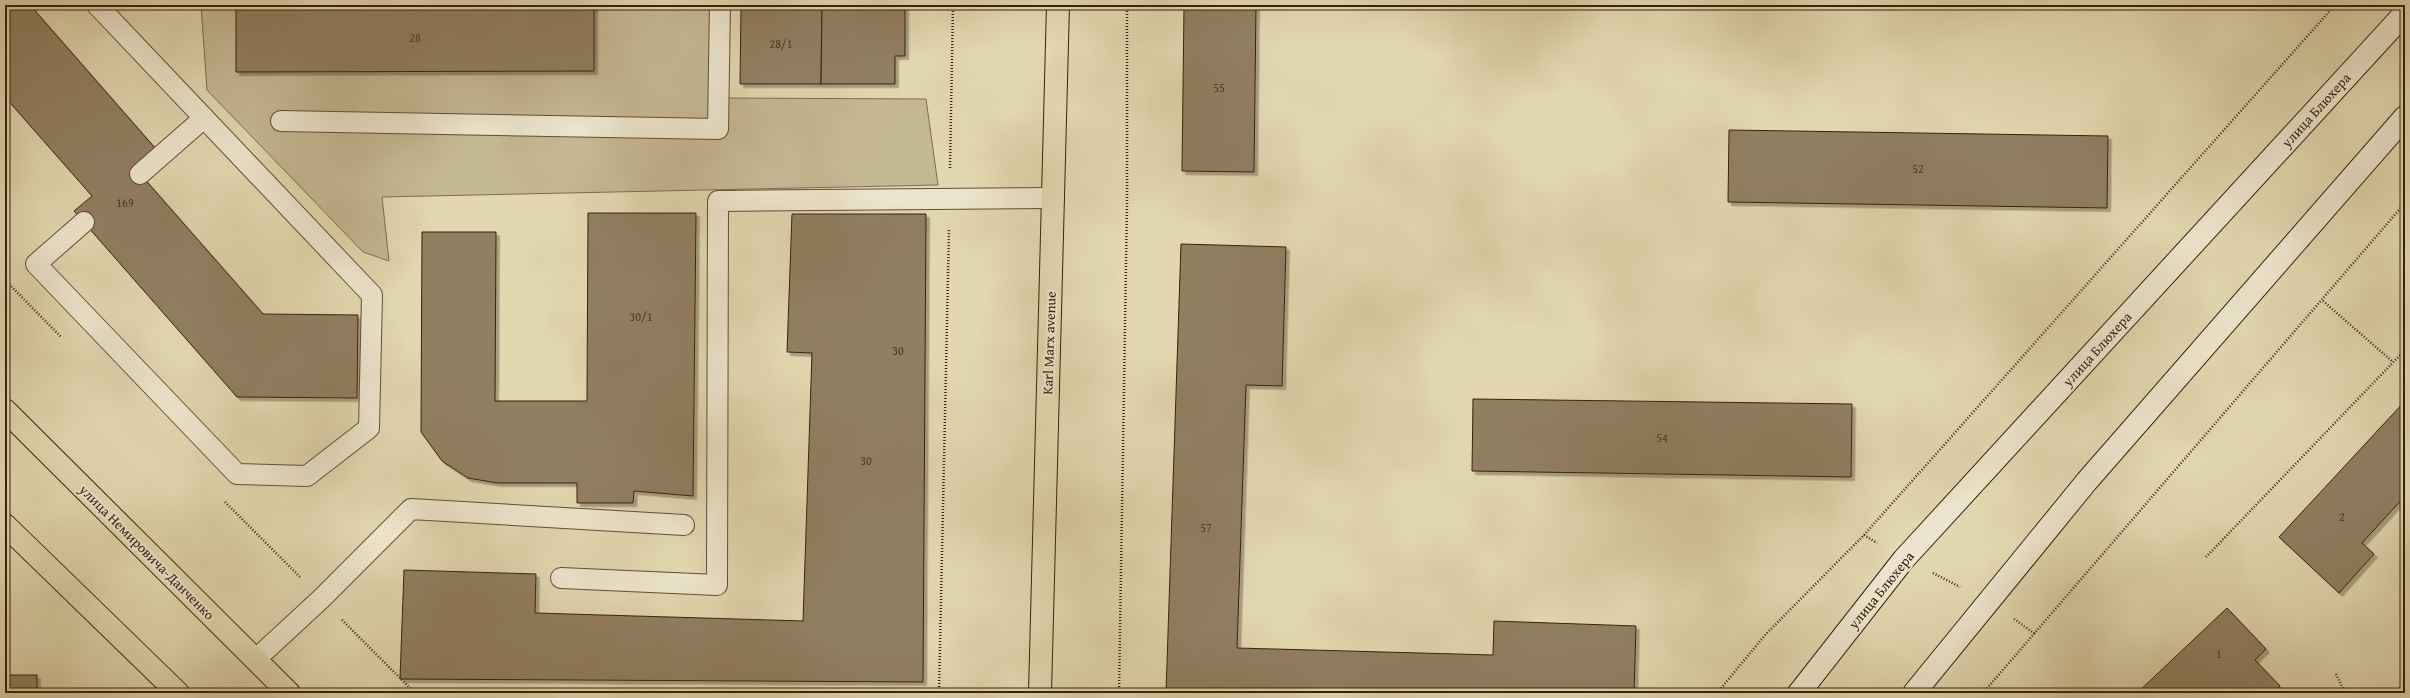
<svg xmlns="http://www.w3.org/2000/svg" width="2410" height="698" viewBox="0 0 2410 698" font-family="'Gentium Book Plus',serif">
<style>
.green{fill:#c5b894;stroke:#7f6c51}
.building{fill:#917f62;stroke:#39200e;filter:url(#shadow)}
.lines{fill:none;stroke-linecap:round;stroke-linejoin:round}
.service-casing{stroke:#634e36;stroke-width:22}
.secondary-casing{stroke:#39200e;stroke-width:24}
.primary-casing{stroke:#39200e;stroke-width:24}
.path{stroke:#39200e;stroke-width:2.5;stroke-dasharray:1 2;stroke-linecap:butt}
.service{stroke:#ece5cc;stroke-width:20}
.secondary{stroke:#ece5cc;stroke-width:22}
.primary{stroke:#e2d7b0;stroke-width:22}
.labels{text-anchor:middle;stroke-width:4;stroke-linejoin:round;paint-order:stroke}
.number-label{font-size:12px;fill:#4f3823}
.street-label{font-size:14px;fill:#39200e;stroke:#ece5cc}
</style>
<defs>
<filter id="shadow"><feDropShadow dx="3.5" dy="3.5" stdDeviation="0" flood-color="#0004"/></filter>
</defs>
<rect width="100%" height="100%" fill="#e2d7b0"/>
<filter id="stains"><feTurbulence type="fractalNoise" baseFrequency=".005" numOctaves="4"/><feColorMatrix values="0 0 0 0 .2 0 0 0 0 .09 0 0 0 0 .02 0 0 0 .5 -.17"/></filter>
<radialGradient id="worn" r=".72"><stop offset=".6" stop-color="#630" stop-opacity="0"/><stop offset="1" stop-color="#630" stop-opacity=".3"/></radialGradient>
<!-- green -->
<polygon class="green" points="201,5 730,5 726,98 926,99 938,185 382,197 389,261 363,252 207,90"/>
<!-- building -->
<g class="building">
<polygon points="5,5 30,5 155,148 134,167 263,314 358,315 357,398 237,397 74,211 92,196 5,97"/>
<polygon points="236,5 594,5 594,71 236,72"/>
<polygon points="741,5 822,5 821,84 740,84"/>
<polygon points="822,5 905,5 905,56 895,56 895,84 821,84"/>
<polygon points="1184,5 1256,5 1254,172 1182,171"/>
<polygon points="1729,130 2108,136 2107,208 1728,202"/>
<polygon points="588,213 696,213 693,496 634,491 633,503 577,503 577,483 497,483 468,478 442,461 421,432 422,232 496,232 495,401 587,401"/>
<polygon points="792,214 926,214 923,682 400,679 404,570 536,574 535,613 803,621 812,353 787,352"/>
<polygon points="1181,244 1286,247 1282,386 1246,385 1237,648 1493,655 1494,621 1636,626 1634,693 1166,693"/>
<polygon points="1473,399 1852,404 1851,477 1472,471"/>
<polygon points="2405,401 2405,496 2362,543 2374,554 2339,593 2279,537"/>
<polygon points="2227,608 2266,649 2255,660 2280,686 2273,693 2137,693"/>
<rect x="5" y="675" width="32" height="18"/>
</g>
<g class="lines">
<defs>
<g id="service">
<polyline points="281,121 718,129 720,5"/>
<polyline points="140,174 204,118"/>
<polyline points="84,222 36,264 237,474 307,476 369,428 372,295 97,5"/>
<polyline points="561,578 717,585 718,201 1054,198"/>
<polyline points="255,660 321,599 411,509 684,525"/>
</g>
<g id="secondary">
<polyline points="1799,693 1904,559 2405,13"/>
<polyline points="1914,693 2087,481 2405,117"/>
</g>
<g id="primary">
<polyline points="5,410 289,693"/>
<polyline points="5,525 178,693"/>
<polyline points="1040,693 1058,5"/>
</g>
</defs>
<!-- service casing -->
<use href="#service" class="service-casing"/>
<!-- secondary casing -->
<use href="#secondary" class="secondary-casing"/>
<!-- primary casing -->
<use href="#primary" class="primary-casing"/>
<!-- path -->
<g class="path">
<polyline points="950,168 953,5"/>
<polyline points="5,280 61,337"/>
<polyline points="2323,301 2393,362"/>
<polyline points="225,502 301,578"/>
<polyline points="1864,535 1877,543"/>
<polyline points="2206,557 2405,350"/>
<polyline points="1933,573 1960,587"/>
<polyline points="2014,619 2035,634"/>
<polyline points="342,620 415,693"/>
<polyline points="2336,674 2345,693"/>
<polyline points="939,693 949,229"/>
<polyline points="1119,693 1127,203 1127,5"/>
<polyline points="1717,693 1766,634 1864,535 2335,5"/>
<polyline points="1983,693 2405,203"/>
</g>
<!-- service -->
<use href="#service" class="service"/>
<!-- secondary -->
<use href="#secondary" class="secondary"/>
<!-- primary -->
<use href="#primary" class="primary"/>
</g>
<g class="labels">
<!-- number labels -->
<g class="number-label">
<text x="415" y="42">28</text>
<text x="781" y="48">28/1</text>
<text x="1219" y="92">55</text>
<text x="1918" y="173">52</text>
<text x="125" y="207">169</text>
<text x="641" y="321">30/1</text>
<text x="898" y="355">30</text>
<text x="1662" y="442">54</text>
<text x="866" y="465">30</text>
<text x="2342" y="521">2</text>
<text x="1206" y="532">57</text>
<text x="2219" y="658">1</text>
</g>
<!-- street labels -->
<g class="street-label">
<text transform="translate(2316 110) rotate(-48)" y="5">улица Блюхера</text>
<text transform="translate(1049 343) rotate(-88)" y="5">Karl Marx avenue</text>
<text transform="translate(2097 349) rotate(-48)" y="5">улица Блюхера</text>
<text transform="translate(147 552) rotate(45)" y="5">улица Немировича-Данченко</text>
<text transform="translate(1881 590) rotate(-51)" y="5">улица Блюхера</text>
</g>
</g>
<!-- margin -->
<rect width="2410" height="698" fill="none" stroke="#e2d7b0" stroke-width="20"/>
<rect x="6" y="6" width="2398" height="686" fill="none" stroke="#39200e" stroke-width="2"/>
<rect x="10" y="10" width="2390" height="678" fill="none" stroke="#39200e"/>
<rect width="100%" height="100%" filter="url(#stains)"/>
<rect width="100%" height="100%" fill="url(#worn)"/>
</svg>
